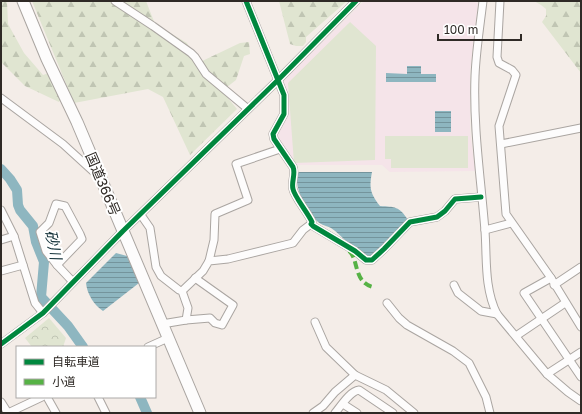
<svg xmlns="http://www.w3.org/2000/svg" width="582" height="414" viewBox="0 0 582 414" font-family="'Golos Text','Noto Sans JP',sans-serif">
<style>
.education{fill:#f5e4e9}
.green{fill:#e0e5d1}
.forest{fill:url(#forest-firs)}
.park{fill:url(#park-crowns)}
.water{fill:url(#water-rules)}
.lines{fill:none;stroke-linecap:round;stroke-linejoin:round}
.river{stroke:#8eb6c0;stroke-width:10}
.minor-casing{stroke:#aaa5a1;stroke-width:9}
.highway-casing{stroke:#aaa5a1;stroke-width:13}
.minor{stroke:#fdfcfc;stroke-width:7}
.highway{stroke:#fdfcfc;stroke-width:11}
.quiet{stroke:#56b245;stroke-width:4;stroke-dasharray:8 4;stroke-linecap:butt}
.cycleway-casing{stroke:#fff;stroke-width:8}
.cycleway{stroke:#00873e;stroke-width:5}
.labels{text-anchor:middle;stroke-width:4;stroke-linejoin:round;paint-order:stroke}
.street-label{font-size:14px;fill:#2f2a26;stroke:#fff}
.water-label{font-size:15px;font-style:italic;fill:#123038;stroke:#fff}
</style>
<defs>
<pattern id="forest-firs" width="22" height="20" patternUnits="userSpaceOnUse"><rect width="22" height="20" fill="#e0e5d1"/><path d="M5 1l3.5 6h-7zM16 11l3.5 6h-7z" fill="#c0c5b3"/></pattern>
<pattern id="park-crowns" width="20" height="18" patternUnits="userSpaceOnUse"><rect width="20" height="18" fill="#e0e5d1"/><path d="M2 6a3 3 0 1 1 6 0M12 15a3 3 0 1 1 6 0" fill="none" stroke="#c0c5b3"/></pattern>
<pattern id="water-rules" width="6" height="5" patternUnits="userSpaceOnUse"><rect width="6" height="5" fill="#8eb6c0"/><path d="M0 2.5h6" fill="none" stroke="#74949c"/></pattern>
</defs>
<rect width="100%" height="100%" fill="#f4ede8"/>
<!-- education -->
<polygon class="education" points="364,1 471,1 478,3 470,72 470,130 475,171 390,172 382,165 294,165 277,140 277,131 286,115 282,82"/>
<!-- green -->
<g class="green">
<polygon points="350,22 376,46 375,160 294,163 288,83"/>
<polygon points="385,136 468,136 468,168 391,168 391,159 385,159"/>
</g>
<!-- forest -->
<g class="forest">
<polygon points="1,1 7,1 8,24 24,53 43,75 49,73 61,99 59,102 25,86 1,62"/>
<polygon points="32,1 146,1 155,24 187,43 198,63 240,43 249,42 250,54 244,56 236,80 222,91 237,109 190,155 163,97 148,89 74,103"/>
<polygon points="279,1 347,1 306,37 306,42 303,46 296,46 290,44"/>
<polygon points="534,1 581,1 581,73 542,22 546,16 546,9 541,5"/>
</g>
<!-- park -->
<polygon class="park" points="49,318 66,338 63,347 32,347 25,338"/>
<!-- water -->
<g class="water">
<polygon points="407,66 421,66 421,74 436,74 436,82 386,82 386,73 407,74"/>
<rect x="435" y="111" width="16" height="21"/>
<path d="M299 172H372C369 188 370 193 380 206 395 207 399 206 408 220L372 256C358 257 342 235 331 228 325 225 320 225 315 219 305 209 295 188 297 174Z"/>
<path d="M116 253 127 256 139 283 103 311C94 305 87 294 86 283Z"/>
</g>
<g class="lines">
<!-- river -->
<g class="river">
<polyline points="1,169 10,179 17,190 18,205 20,210 33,226 36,242 44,262 41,297 68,326 83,347"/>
<polyline points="140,397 147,413"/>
</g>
<defs>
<g id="minor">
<polyline points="115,1 153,26 191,53 195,57 206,74 248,109"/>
<path d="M246 1 284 95V114L273 134 274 139 293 167C296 174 291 182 293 189 294 196 308 213 312 222L311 224 313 226 355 251 366 260H372L384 249 410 222 437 217 445 211 455 199 481 197"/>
<path d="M483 1C480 26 476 51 475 76 473 128 481 179 485 231 487 258 484 288 497 314L547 374 568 392 581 401"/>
<polyline points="500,1 497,57 499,63 512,70 516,75 499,126 506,214 551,278 581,327"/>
<polyline points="1,98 63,144 97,175"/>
<polyline points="501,144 581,128"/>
<polygon points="56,204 65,206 80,234 82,239 57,265 46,251 40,232 49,223"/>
<polyline points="1,210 14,236 35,303 43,313"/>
<polyline points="141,215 150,228 156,267 161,276 179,290 182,291 188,308 186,320 162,324"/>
<polyline points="485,230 511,223"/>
<polyline points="1,240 14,236"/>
<polyline points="209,261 214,240 215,214 248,200 236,164 280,149"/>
<polyline points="57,265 73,282"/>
<polyline points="1,271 23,265"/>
<polyline points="551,278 524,293 581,377"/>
<polyline points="454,285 458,293 481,311 497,314"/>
<polyline points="554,285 581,267"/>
<polyline points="182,291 203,271 209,261 228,259 293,243 303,230 311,224"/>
<polyline points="387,303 399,318 407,325 453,351 469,363 486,397 490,413"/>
<polyline points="186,320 210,318 215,323 222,325 233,305 195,278"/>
<polyline points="315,322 326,347 355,375"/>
<polyline points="516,336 565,303"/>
<polyline points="1,344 43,313 123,231 278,80 356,1"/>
<polyline points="148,347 168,338"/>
<polyline points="547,374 581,352"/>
<polyline points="47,397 56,413"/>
<polyline points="98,397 106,413"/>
<polyline points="1,402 8,413"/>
<polyline points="343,404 357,413"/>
<polyline points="8,413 42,397"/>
<polyline points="313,413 323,406 335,392 355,375 386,390 414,413"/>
<path d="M335 413C341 406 350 391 359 390L393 413"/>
</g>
<polyline id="highway" points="23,1 47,59 77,122 200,413"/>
</defs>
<!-- minor casing -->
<use href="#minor" class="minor-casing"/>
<!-- highway casing -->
<use href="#highway" class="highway-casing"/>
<!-- minor -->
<use href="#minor" class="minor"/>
<!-- highway -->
<use href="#highway" class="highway"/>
<!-- quiet -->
<path class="quiet" d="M349 251C359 259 353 282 373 287"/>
<defs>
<g id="cycleway">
<path d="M246 1 284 95V114L273 134 274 139 293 167C296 174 291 182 293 189 294 196 308 213 312 222L311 224 313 226 355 251 366 260H372L384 249 410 222 437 217 445 211 455 199 481 197"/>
<polyline points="1,344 43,313 123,231 278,80 356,1"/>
</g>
</defs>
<!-- cycleway casing -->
<use href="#cycleway" class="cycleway-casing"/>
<!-- cycleway -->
<use href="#cycleway" class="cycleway"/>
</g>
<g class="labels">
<!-- street labels -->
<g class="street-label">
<text transform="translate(103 184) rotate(67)" y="5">国道366号</text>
</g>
<!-- water labels -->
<g class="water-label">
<text transform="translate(53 245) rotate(78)" y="5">砂川</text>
</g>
</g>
<!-- border -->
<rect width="582" height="414" fill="none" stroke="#2f2a26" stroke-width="4"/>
<!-- legend -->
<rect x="16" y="346" width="140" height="52" fill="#ffffff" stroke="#acaaa8"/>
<rect x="24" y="359" width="20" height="6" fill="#00873e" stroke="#acaaa8"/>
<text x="52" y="366" font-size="12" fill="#2f2a26">自転車道</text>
<rect x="24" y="379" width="20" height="6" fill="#56b245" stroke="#acaaa8"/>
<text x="52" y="386" font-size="12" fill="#2f2a26">小道</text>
<!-- scale -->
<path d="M438 34v6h83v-6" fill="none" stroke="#2f2a26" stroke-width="2"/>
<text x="444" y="34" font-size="12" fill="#2f2a26" stroke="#ffffff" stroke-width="3" paint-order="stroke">100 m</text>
</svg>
